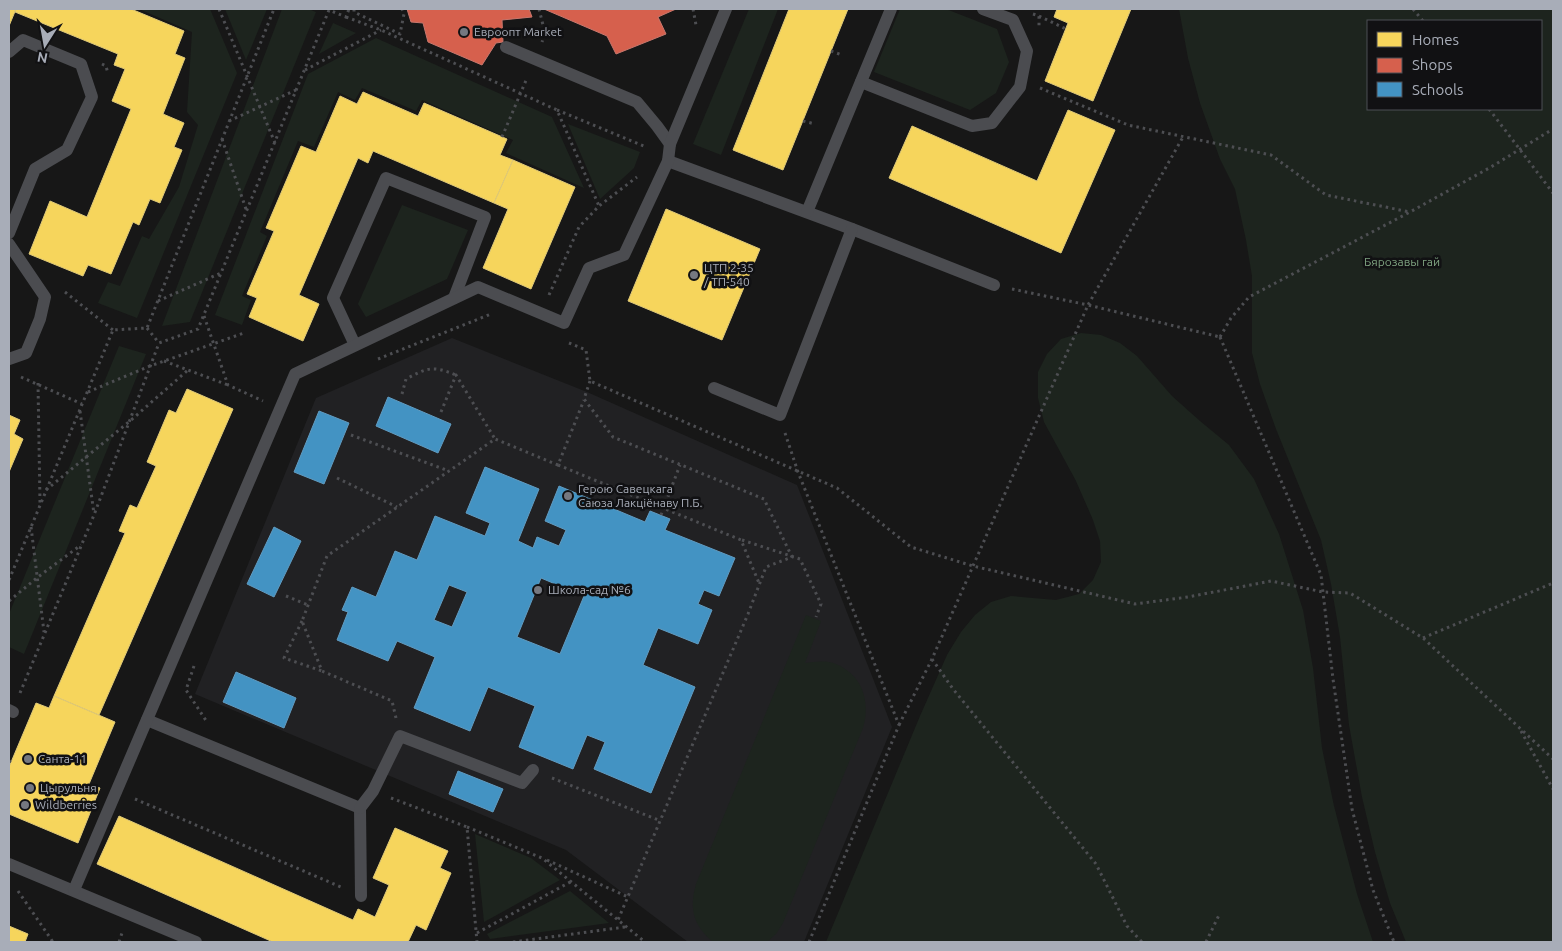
<svg xmlns="http://www.w3.org/2000/svg" width="1562" height="951" viewBox="0 0 1562 951" font-family="Ubuntu,sans-serif">
<style>
.built{fill:#212123}
.green{fill:#1d241e;fill-rule:evenodd}
.homes{fill:#f6d55c;stroke:#dfc978}
.shops{fill:#d6604d;stroke:#c8776d}
.schools{fill:#4393c3;stroke:#619bc0;fill-rule:evenodd}
.lines{fill:none;stroke-linecap:round;stroke-linejoin:round}
.path{stroke:#4d4e52;stroke-width:3;stroke-dasharray:2.5 4;stroke-linecap:butt}
.lane{stroke:#4b4c50;stroke-width:12}
.poi-dot{fill:#757880;stroke:#111113;stroke-width:2}
.labels{text-anchor:middle;stroke-width:5;stroke-linejoin:round;paint-order:stroke}
.poi-label{font-size:12px;fill:#a8adb8;stroke:#111113;text-anchor:start}
.park-label{font-size:12px;fill:#7fa381;stroke:#111113}
</style>
<rect width="100%" height="100%" fill="#171717"/>
<!-- built -->
<polygon class="built" points="452,338 587,392 797,485 892,727 804,942 688,942 566,850 195,694 316,398"/>
<!-- green -->
<g class="green">
<polygon points="139,9 210,9 237,73 137,318 98,303 108,282 120,286 142,236 149,239 179,187 198,125 187,112 192,32"/>
<polygon points="225,9 267,9 246,60"/>
<polygon points="282,9 308,9 316,12 190,322 162,326"/>
<polygon points="749,9 778,9 721,155 693,144"/>
<polygon points="900,9 946,9 997,29 1009,62 996,93 970,110 874,72"/>
<path d="M1179 9H1553V942H1406L1390 903 1375 852 1362 797 1349 725 1340 637 1331 584 1321 540 1276 429 1260 384 1252 353V276L1246 240 1235 189 1220 159 1200 103 1188 58ZM1368 21H1541V109H1368Z"/>
<polygon points="333,23 356,33 319,54"/>
<polygon points="376,38 552,117 584,188 506,153 513,140 422,100 416,111 362,88 355,100 338,92 314,147 298,141 260,232 267,236 242,296 251,300 242,325 215,315 308,74"/>
<polygon points="568,124 640,152 634,168 600,199"/>
<polygon points="402,205 468,230 447,279 366,317 358,304"/>
<polygon points="1081,333 1101,335 1120,343 1137,356 1172,396 1200,421 1229,445 1254,479 1279,534 1303,610 1313,668 1322,748 1334,806 1357,894 1373,942 826,942 920,716 947,655 961,632 975,615 991,602 1011,596 1056,600 1079,594 1093,580 1101,562 1100,541 1093,520 1076,481 1044,422 1038,398 1038,372 1047,354 1061,339"/>
<polygon points="119,346 146,354 24,654 9,647 9,614"/>
<path d="M806 615 821 621 805 663C814 662 823 660 833 663 862 673 871 701 863 728L783 923 776 934 767 942H713C693 925 689 909 696 884Z"/>
<polygon points="475,834 531,858 560,880 484,922"/>
<polygon points="570,891 609,923 490,939 487,934"/>
</g>
<!-- homes -->
<g class="homes">
<polygon points="9,9 16,9 9,26"/>
<polygon points="16,9 131,9 184,31 175,54 185,58 163,114 184,123 174,147 182,150 160,203 150,199 139,225 133,222 111,274 88,265 83,276 29,254 50,201 87,217 131,109 112,101 125,69 114,65 118,54 15,12"/>
<polygon points="789,9 848,9 783,170 733,150"/>
<polygon points="1057,9 1131,9 1093,101 1045,81 1068,23 1054,17"/>
<polygon points="363,92 418,116 424,103 507,139 500,155 513,160 494,203 373,151 368,163 358,158 299,295 319,304 303,341 249,317 257,298 247,294 274,231 266,228 301,146 316,152 340,96 357,104"/>
<polygon points="1068,110 1115,130 1061,253 889,178 912,126 1037,181"/>
<polygon points="513,160 575,187 531,289 483,268 508,209 494,203"/>
<polygon points="666,209 760,249 722,340 628,301"/>
<polygon points="187,389 233,409 99,715 54,696 125,533 119,531 130,505 137,508 156,466 147,462 169,410 176,413"/>
<polygon points="9,415 20,420 14,434 23,439 9,472"/>
<polygon points="54,696 115,722 89,784 100,788 78,843 9,814 9,767 36,703 49,708"/>
<polygon points="119,816 353,920 358,909 375,917 389,885 373,878 395,828 448,851 440,868 451,873 426,930 416,925 408,942 273,942 97,864"/>
<polygon points="9,926 28,934 25,942 9,942"/>
</g>
<!-- shops -->
<g class="shops">
<polygon points="407,9 529,9 532,17 502,20 503,42 496,43 482,65 428,42 423,23 411,22"/>
<polygon points="544,9 676,9 658,17 666,34 616,54 607,36"/>
</g>
<!-- schools -->
<g class="schools">
<polygon points="388,397 451,424 438,453 376,426"/>
<polygon points="319,411 349,423 324,484 294,472"/>
<path d="M485 467 539 489 518 541 533 548 537 537 559 546 566 530 545 521 559 486 645 522 650 511 670 519 665 530 735 558 719 596 704 590 698 604 712 610 698 644 658 628 643 665 695 687 651 793 594 769 605 742 587 735 573 769 519 747 535 706 488 687 470 731 414 708 435 657 397 641 388 661 337 640 348 612 342 610 352 587 376 597 395 551 417 560 435 516 485 536 490 523 466 513ZM541 578 584 596 560 654 517 637ZM449 585 467 592 452 627 434 620Z"/>
<polygon points="274,527 301,541 274,597 247,584"/>
<polygon points="236,672 296,698 284,728 223,702"/>
<polygon points="458,771 503,789 493,812 449,794"/>
</g>
<g class="lines">
<!-- path -->
<g class="path">
<polyline points="219,9 275,143"/>
<polyline points="354,9 354,12 400,34 404,14 402,9"/>
<polyline points="539,9 545,33 542,42"/>
<polyline points="693,9 696,25"/>
<polyline points="1413,9 1423,21"/>
<polyline points="1033,14 1039,16 1039,26"/>
<polyline points="1039,16 1066,29"/>
<polyline points="346,17 381,30 557,110 599,206"/>
<polyline points="831,51 842,55"/>
<polyline points="102,64 106,66 108,74"/>
<polyline points="305,70 381,30"/>
<polyline points="1040,88 1128,125 1271,155 1326,195 1410,212"/>
<polyline points="1489,109 1553,193"/>
<polyline points="557,110 646,147"/>
<polyline points="229,121 296,90"/>
<polyline points="803,121 815,124"/>
<polyline points="502,137 527,78"/>
<polyline points="222,139 247,212"/>
<polyline points="1012,289 1088,305 1183,137"/>
<polyline points="65,292 113,330"/>
<polyline points="549,295 579,227 599,206 637,177"/>
<polyline points="158,301 221,273"/>
<polyline points="204,316 228,385 263,401"/>
<polyline points="147,328 159,343"/>
<polyline points="1220,337 1321,575 1333,679 1352,809 1373,890 1394,942"/>
<polyline points="1220,337 1231,318 1249,297 1410,212 1491,167 1553,129"/>
<polyline points="569,343 586,350 590,381 837,488 911,547 973,566 1135,604 1188,597 1271,581 1323,592 1350,593 1423,638 1553,759"/>
<polyline points="378,359 491,314"/>
<polyline points="164,361 228,385"/>
<polyline points="21,377 82,404"/>
<polyline points="590,381 584,399 613,437 764,499 792,557 766,567 748,614 618,920"/>
<polyline points="38,383 40,503"/>
<polyline points="88,392 150,366 244,333"/>
<path d="M402 394 406 379C427 368 432 365 456 375"/>
<polyline points="80,411 94,514"/>
<polyline points="441,412 456,375 495,439"/>
<polyline points="785,433 798,472 899,725 809,942"/>
<polyline points="351,435 449,471"/>
<polyline points="558,465 741,540 759,583"/>
<polyline points="337,478 397,507"/>
<polyline points="46,490 130,421 188,370"/>
<polyline points="661,515 680,465"/>
<polyline points="31,527 44,632"/>
<polyline points="742,540 800,559 821,604 816,617"/>
<polyline points="9,580 113,330 147,328 274,9"/>
<polyline points="286,596 308,605"/>
<polyline points="9,601 38,577 81,545"/>
<polyline points="302,621 284,658 322,671"/>
<polyline points="1423,638 1553,583"/>
<polyline points="932,659 953,689 1096,864 1127,926 1142,942"/>
<polyline points="194,666 186,690 207,722"/>
<polyline points="20,693 94,515 159,343 198,329 329,10 346,17 349,9"/>
<polyline points="396,718 392,701 322,671 302,621 327,556 495,439 558,465 584,400"/>
<polyline points="899,725 932,659 1088,305 1220,337"/>
<polyline points="1521,731 1553,789"/>
<polyline points="9,761 11,762"/>
<polyline points="552,778 661,821"/>
<polyline points="391,798 467,827 477,942"/>
<polyline points="135,799 341,887"/>
<polyline points="467,827 542,858 645,942"/>
<polyline points="547,860 628,897"/>
<polyline points="18,891 53,942"/>
<polyline points="477,933 572,881"/>
<polyline points="119,942 122,933"/>
<polyline points="513,942 625,927"/>
<polyline points="1206,942 1220,913"/>
</g>
<!-- lane -->
<g class="lane">
<polyline points="506,47 637,102 657,126 670,144"/>
<polyline points="9,52 23,40 81,64 92,97 67,150 35,169 9,233"/>
<polyline points="861,82 972,126 992,123 1020,87 1027,51 1013,20 983,9"/>
<polyline points="668,161 852,229 994,285"/>
<polyline points="807,212 891,9"/>
<polyline points="9,244 45,297 40,319 26,353 9,359"/>
<polyline points="355,345 333,298 386,178 485,217 454,298"/>
<polyline points="714,388 780,415 852,229"/>
<polyline points="9,710 13,712"/>
<polyline points="147,720 360,808 361,896"/>
<polyline points="360,808 373,791 400,736 522,783 533,770"/>
<polyline points="9,864 196,942"/>
<polyline points="74,890 295,374 478,287 564,323 589,268 624,255 668,161 670,144 726,9"/>
</g>
</g>
<!-- markers -->
<g class="poi-dot">
<circle cx="464" cy="32" r="5"/>
<circle cx="694" cy="275" r="5"/>
<circle cx="568" cy="496" r="5"/>
<circle cx="538" cy="590" r="5"/>
<circle cx="28" cy="759" r="5"/>
<circle cx="30" cy="788" r="5"/>
<circle cx="25" cy="805" r="5"/>
</g>
<g class="labels">
<!-- poi labels -->
<g class="poi-label">
<text x="474" y="36">Евроопт Market</text>
<text x="704" y="272">ЦТП 2-35<tspan x="704" dy="14">/ ТП-540</tspan></text>
<text x="578" y="493">Герою Савецкага<tspan x="578" dy="14">Саюза Лакціёнаву П.Б.</tspan></text>
<text x="548" y="594">Школа-сад №6</text>
<text x="38" y="763">Санта-11</text>
<text x="40" y="792">Цырульня</text>
<text x="35" y="809">Wildberries</text>
</g>
<!-- park labels -->
<g class="park-label">
<text x="1402" y="266">Бярозавы гай</text>
</g>
</g>
<!-- border -->
<rect width="1562" height="951" fill="none" stroke="#a8adb8" stroke-width="20"/>
<!-- legend -->
<rect x="1367" y="20" width="175" height="90" fill="#111113" stroke="#4d4f55"/>
<rect x="1377" y="32" width="25" height="15" fill="#f6d55c" stroke="#4d4f55"/>
<text x="1412" y="45" font-size="15" fill="#a8adb8">Homes</text>
<rect x="1377" y="58" width="25" height="15" fill="#d6604d" stroke="#4d4f55"/>
<text x="1412" y="70" font-size="15" fill="#a8adb8">Shops</text>
<rect x="1377" y="82" width="25" height="15" fill="#4393c3" stroke="#4d4f55"/>
<text x="1412" y="95" font-size="15" fill="#a8adb8">Schools</text>
<!-- north arrow -->
<g transform="translate(45 45) rotate(191)" stroke="#111113" stroke-width="4" paint-order="stroke">
<path d="M0-4L9 19L0 12L-9 19Z" fill="#a8adb8"/>
<text y="-8" font-size="14" font-weight="bold" text-anchor="middle" fill="#a8adb8">N</text>
</g>
</svg>
